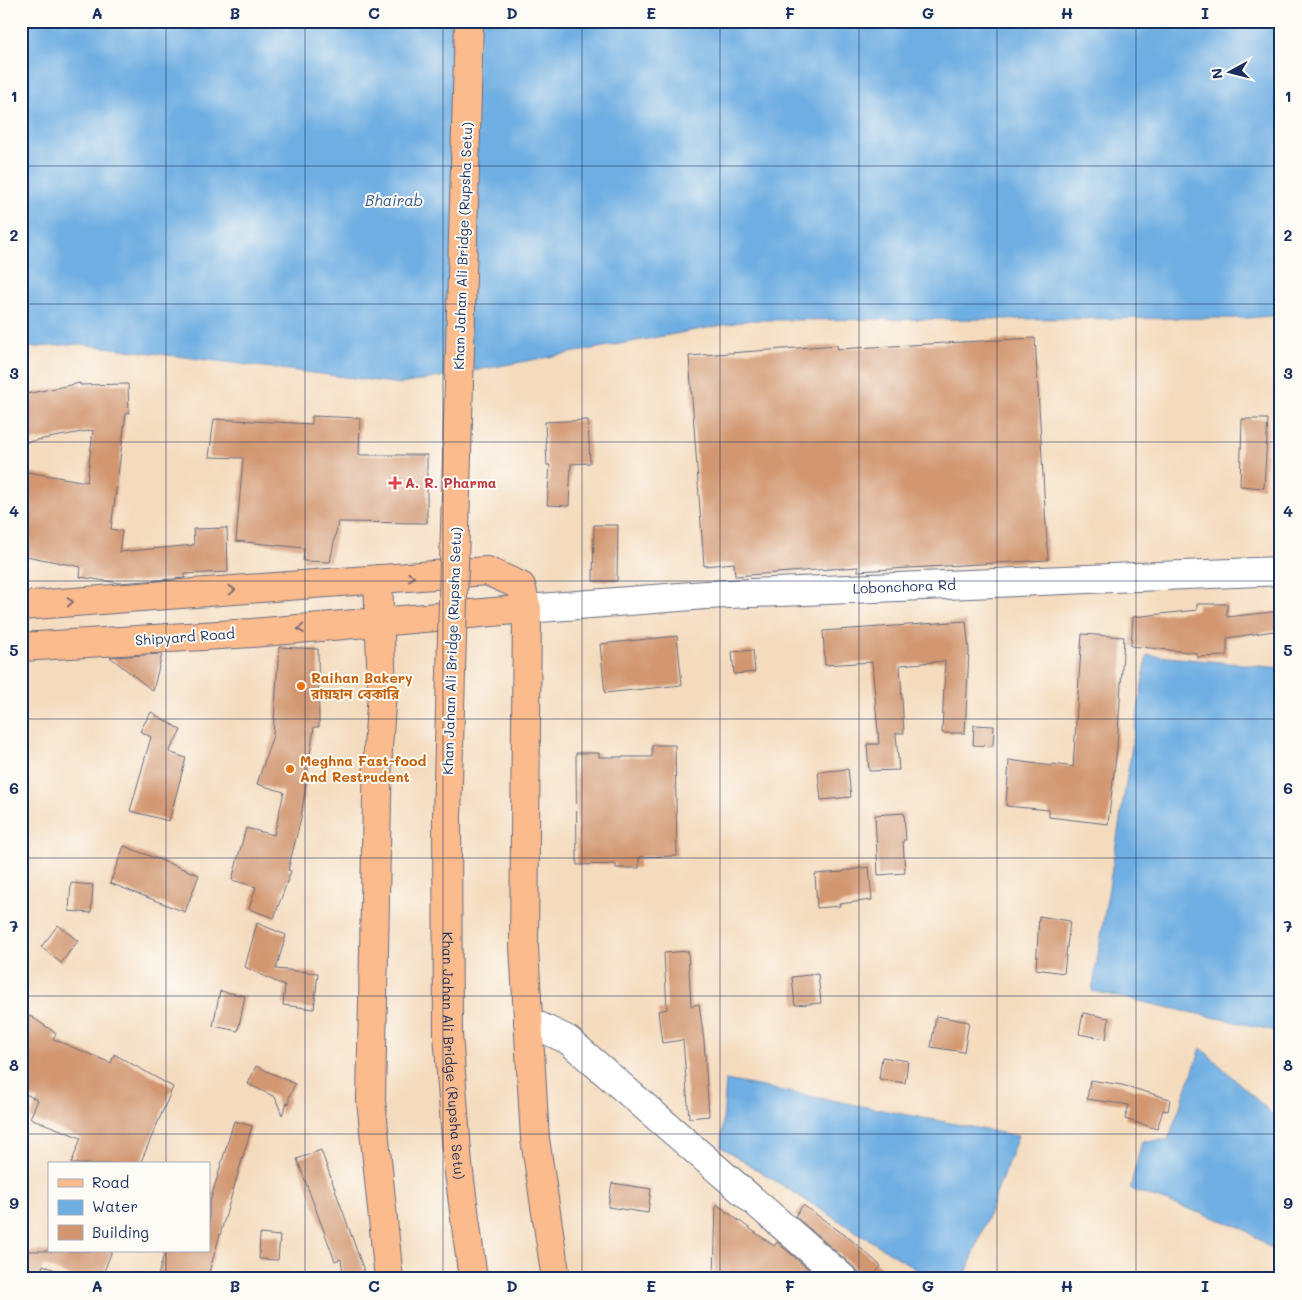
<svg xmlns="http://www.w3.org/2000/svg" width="1302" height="1300" viewBox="0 0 1302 1300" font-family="Mali,'Noto Sans Bengali',sans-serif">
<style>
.water{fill:#6eaee2;stroke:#446ea0}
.building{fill:#d29771}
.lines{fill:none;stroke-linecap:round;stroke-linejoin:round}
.minor-casing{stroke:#676b80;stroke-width:30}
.tertiary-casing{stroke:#676b80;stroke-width:30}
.primary-casing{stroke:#676b80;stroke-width:30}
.trunk-casing{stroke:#676b80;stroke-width:30}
.minor{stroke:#fff;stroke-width:28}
.tertiary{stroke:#fff;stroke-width:28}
.primary{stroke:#fbbb8c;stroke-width:28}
.trunk{stroke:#fbbb8c;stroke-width:28}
.trunk-bridge-casing{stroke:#676b80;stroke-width:30;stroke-linecap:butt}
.trunk-bridge{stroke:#fbbb8c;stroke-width:28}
.oneway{stroke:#806e73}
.grid{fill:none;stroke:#1b2f5e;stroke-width:1;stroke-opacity:0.55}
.health-dot{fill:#e0444e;stroke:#fdfcf7;stroke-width:2}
.food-dot{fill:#e8710a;stroke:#fdfcf7;stroke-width:2}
.labels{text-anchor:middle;stroke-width:4;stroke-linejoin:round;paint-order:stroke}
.street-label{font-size:14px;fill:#1b2f5e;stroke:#fdfcf7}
.health-label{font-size:14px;font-weight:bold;fill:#be3a42;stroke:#fdfcf7;text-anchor:start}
.food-label{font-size:14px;font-weight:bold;fill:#c56008;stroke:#fdfcf7;text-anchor:start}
.water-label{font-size:15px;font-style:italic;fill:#385b8c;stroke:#fdfcf7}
.neatline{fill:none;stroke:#1b2f5e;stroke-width:2}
.grid-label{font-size:16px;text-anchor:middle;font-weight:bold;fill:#1b2f5e}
</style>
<rect width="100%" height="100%" fill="#fdfcf7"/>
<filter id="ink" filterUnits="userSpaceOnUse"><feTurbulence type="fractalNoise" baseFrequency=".02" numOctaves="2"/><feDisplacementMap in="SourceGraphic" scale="10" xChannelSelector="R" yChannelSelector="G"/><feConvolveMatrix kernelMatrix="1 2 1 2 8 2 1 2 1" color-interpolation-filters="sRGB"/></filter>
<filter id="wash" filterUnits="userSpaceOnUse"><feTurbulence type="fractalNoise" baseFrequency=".0096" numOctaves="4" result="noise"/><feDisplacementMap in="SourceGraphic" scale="20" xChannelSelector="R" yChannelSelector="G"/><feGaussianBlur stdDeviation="1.12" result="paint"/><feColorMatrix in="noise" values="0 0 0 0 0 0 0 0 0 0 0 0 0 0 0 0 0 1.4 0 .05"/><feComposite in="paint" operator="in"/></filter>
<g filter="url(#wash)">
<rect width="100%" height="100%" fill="#f4dbbe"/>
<!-- water -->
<g class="water">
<polygon points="21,21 1281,21 1281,315 1248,318 751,320 401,384 80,344 21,348"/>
<polygon points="1147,655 1281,668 1281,1032 1092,991"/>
<polygon points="1201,1048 1281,1122 1281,1255 1241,1227 1130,1189 1142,1141 1168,1140"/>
<polygon points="726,1080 1018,1136 964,1279 932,1279 721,1147"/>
</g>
<g id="blocks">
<!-- building -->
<g class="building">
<polygon points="1035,338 1048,560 858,571 858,567 735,576 734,563 704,566 689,356 837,345 838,349"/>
<polygon points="80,383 80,385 128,384 129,413 126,413 111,529 122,531 119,552 194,545 193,529 227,528 228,572 184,574 185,578 119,583 80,577 81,567 21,555 21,471 87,482 93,430 21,443 21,395"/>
<polygon points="312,416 360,418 359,455 427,455 427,523 338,522 330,562 303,561 304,548 236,541 243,458 209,457 214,419 312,424"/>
<polygon points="1242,419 1268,419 1264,488 1240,486"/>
<polygon points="588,420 590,463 571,464 569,506 547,505 550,465 547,465 545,422"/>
<polygon points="594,525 618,525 617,581 593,581"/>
<polygon points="1197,604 1227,604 1227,617 1281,611 1281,630 1227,638 1227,656 1197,657 1197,653 1131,646 1133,617 1197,610"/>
<polygon points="966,621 969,651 965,733 942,733 945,661 900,665 904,733 896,733 899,770 869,771 867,744 879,744 872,662 825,665 823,631"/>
<polygon points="1082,634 1124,637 1117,748 1108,824 1049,817 1049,810 1006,806 1009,760 1052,766 1053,764 1073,767"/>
<polygon points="677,636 682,685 605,693 600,644"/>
<polygon points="279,647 318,649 319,727 314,727 301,818 288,870 291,871 274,918 249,909 256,887 232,880 246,828 274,835 284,792 257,784 273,735"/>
<polygon points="753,650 755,672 734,674 732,652"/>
<polygon points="162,654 153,691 110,657"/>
<polygon points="151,712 181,730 169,752 186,758 169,821 130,811 151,737 140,731"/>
<polygon points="974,725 994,726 993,746 973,745"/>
<polygon points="652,745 675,745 677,856 639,857 639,868 616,868 616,864 577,865 576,753 599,753 599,757 652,757"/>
<polygon points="848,769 851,797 821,800 818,772"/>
<polygon points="904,813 906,840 903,840 905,873 878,875 875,815"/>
<polygon points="124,846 199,875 185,912 110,883"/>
<polygon points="869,867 872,900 839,904 840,906 817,908 815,874 843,872 843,871"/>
<polygon points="71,883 93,885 91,913 69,911"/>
<polygon points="1039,916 1070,921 1064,973 1036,969"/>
<polygon points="257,923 286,935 276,969 318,973 314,1009 283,1005 285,986 245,967"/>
<polygon points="58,925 78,941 61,963 41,947"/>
<polygon points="688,951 691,1006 699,1004 704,1040 709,1116 689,1118 683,1040 662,1043 658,1011 667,1009 664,953"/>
<polygon points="818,974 821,1003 795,1005 792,977"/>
<polygon points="220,991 245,996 238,1031 213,1026"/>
<polygon points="1083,1013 1109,1018 1106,1039 1079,1034"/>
<polygon points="30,1016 56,1033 53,1039 111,1063 114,1054 173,1087 140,1164 71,1164 81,1138 30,1118 38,1100 21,1092 21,1029"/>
<polygon points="936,1016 969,1022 964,1052 931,1047"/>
<polygon points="882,1057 908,1061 905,1083 879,1079"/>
<polygon points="256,1066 295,1084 289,1097 289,1104 287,1103 282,1115 275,1097 248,1084"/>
<polygon points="1090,1080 1122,1085 1170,1099 1168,1111 1163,1110 1157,1129 1125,1119 1129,1105 1087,1099"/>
<polygon points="234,1121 252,1126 207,1279 157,1279 165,1251 209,1251 209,1205"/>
<polygon points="321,1150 363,1268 364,1279 344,1279 341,1259 335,1261 297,1159"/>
<polygon points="612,1183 651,1189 648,1213 608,1207"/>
<polygon points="716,1204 774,1246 777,1242 820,1279 714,1279"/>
<polygon points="803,1205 849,1238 881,1266 871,1279 859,1279 859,1273 854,1267 795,1216"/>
<polygon points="260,1234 280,1236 278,1260 259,1259"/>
<polygon points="21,1250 24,1251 112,1251 101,1279 77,1279 43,1265 39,1279 21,1279"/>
</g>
</g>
</g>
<g filter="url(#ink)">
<use href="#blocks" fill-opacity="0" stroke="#676b80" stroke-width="1"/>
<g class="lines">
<defs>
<polyline id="minor" points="528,1021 568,1040 844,1279"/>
<g id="tertiary">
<path id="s1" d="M527 609 705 595 1281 571"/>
</g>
<polyline id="primary" points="21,606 487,571 521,586 527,609 252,633 21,647"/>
<g id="trunk">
<polyline points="378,579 382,692 378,748 371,1100 389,1279"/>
<polyline points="527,609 524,947 535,1139 556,1279"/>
</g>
</defs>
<!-- minor casing -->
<use href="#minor" class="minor-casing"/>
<!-- tertiary casing -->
<use href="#tertiary" class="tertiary-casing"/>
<!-- primary casing -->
<use href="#primary" class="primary-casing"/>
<!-- trunk casing -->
<use href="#trunk" class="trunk-casing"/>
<!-- minor -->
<use href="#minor" class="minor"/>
<!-- tertiary -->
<use href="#tertiary" class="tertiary"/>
<!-- primary -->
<use href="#primary" class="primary"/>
<!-- trunk -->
<use href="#trunk" class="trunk"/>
<defs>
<g id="trunk-bridge">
<path id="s2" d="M469 21 447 818 448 1034 458 1165 473 1279"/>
</g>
</defs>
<!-- trunk-bridge casing -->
<use href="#trunk-bridge" class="trunk-bridge-casing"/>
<!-- trunk-bridge -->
<use href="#trunk-bridge" class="trunk-bridge"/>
</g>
<!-- one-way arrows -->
<defs><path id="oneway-chevron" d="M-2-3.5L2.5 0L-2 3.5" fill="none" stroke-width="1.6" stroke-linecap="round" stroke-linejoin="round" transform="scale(1.25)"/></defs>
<g class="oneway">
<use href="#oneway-chevron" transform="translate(411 577) rotate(-4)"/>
<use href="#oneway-chevron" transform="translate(232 590) rotate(-4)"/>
<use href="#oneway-chevron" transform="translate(70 602) rotate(-4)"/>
<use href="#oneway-chevron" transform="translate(301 629) rotate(176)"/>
</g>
</g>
<!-- grid -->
<path class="grid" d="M166 21V1164M305 21V1279M443 21V1279M582 21V1279M720 21V1279M859 21V1279M997 21V1279M1136 21V1279M21 166H1281M21 304H1281M21 442H1281M21 581H1281M21 719H1281M21 858H1281M21 996H1281M21 1134H1281M166 1251V1279"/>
<!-- markers -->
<path class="health-dot" d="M392.5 475.5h5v5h5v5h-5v5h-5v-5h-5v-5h5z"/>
<g class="food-dot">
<circle cx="301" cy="686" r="5"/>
<circle cx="290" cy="769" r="5"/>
</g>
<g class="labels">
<!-- street labels -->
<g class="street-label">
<text transform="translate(463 246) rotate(-88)" y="5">Khan Jahan Ali Bridge (Rupsha Setu)</text>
<text dy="5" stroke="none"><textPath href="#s1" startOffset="378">Lobonchora Rd</textPath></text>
<text transform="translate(185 637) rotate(-4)" y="5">Shipyard Road</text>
<text transform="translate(452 651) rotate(-88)" y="5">Khan Jahan Ali Bridge (Rupsha Setu)</text>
<text dy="5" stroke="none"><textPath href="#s2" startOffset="1035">Khan Jahan Ali Bridge (Rupsha Setu)</textPath></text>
</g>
<!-- health labels -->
<g class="health-label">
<text x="405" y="488">A. R. Pharma</text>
</g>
<!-- food labels -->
<g class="food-label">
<text x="311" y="683">Raihan Bakery<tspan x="311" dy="16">রায়হান বেকারি</tspan></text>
<text x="300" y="766">Meghna Fast-food<tspan x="300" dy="16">And Restrudent</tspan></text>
</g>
<!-- water labels -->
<g class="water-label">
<text x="394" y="206">Bhairab</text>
</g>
</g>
<!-- margin -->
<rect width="1302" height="1300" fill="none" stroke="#fdfcf7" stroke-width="55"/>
<!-- legend -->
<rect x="48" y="1162" width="162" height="90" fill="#fdfcf7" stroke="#a3aaba"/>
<rect x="58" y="1179" width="25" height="8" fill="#fbbb8c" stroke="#a3aaba"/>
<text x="92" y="1188" font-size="15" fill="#1b2f5e">Road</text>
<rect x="58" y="1200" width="25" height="15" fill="#6eaee2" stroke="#a3aaba"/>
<text x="92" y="1212" font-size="15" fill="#1b2f5e">Water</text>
<rect x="58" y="1225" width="25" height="15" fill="#d29771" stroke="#a3aaba"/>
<text x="92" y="1238" font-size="15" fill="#1b2f5e">Building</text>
<!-- north arrow -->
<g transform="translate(1230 72) rotate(263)" stroke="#fdfcf7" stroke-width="4" paint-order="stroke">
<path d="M0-4L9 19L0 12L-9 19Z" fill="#1b2f5e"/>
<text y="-8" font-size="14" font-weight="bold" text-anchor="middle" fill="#1b2f5e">N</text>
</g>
<rect x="28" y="28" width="1246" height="1244" class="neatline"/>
<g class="grid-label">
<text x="97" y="19">A</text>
<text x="235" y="19">B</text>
<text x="374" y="19">C</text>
<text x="512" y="19">D</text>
<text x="651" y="19">E</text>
<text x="790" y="19">F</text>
<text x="928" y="19">G</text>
<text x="1067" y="19">H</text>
<text x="1205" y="19">I</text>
<text x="14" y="102">1</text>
<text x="1288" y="102">1</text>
<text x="14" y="241">2</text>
<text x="1288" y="241">2</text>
<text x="14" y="379">3</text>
<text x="1288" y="379">3</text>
<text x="14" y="517">4</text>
<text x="1288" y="517">4</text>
<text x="14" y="656">5</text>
<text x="1288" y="656">5</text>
<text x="14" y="794">6</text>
<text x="1288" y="794">6</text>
<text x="14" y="932">7</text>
<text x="1288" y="932">7</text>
<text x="14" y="1071">8</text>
<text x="1288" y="1071">8</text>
<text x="14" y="1209">9</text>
<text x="1288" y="1209">9</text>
<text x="97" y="1292">A</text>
<text x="235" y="1292">B</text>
<text x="374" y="1292">C</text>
<text x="512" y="1292">D</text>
<text x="651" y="1292">E</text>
<text x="790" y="1292">F</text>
<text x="928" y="1292">G</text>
<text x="1067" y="1292">H</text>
<text x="1205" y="1292">I</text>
</g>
</svg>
